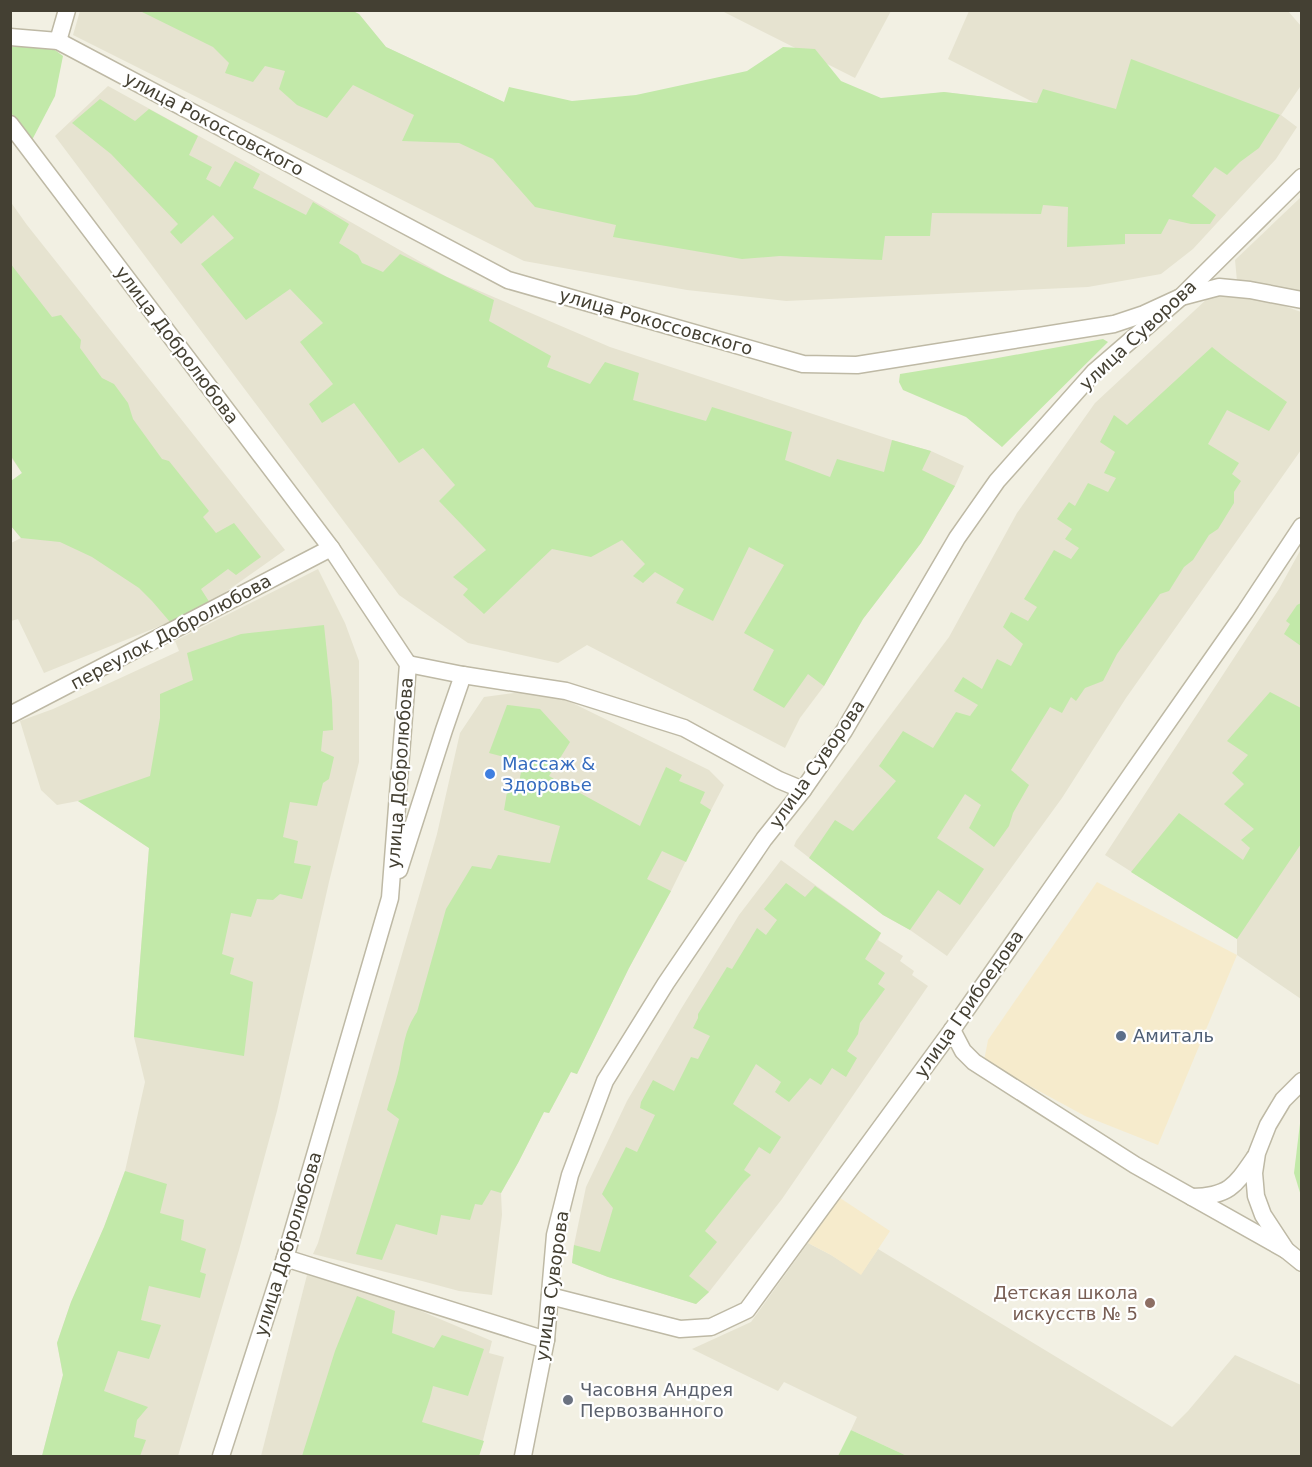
<svg xmlns="http://www.w3.org/2000/svg" width="1312" height="1467" viewBox="0 0 1312 1467" font-family="'DejaVu Sans',sans-serif">
<style>
.residential{fill:#e6e3d0}
.commercial{fill:#f6ebcc}
.green{fill:#c2e9a9}
.lines{fill:none;stroke-linecap:round;stroke-linejoin:round}
.minor-casing{stroke:#beb9a5;stroke-width:19}
.minor{stroke:#fff;stroke-width:16}
.shop-dot{fill:#3f7fe0;stroke:#fff;stroke-width:2}
.service-dot{fill:#5c6f8a;stroke:#fff;stroke-width:2}
.education-dot{fill:#8d6e63;stroke:#fff;stroke-width:2}
.worship-dot{fill:#6b7280;stroke:#fff;stroke-width:2}
.labels{text-anchor:middle;stroke-width:4.5;stroke-linejoin:round;paint-order:stroke}
.street-label{font-size:18px;fill:#444033;stroke:#fff}
.shop-label{font-size:18px;fill:#366cbe;stroke:#fff;text-anchor:start}
.service-label{font-size:18px;fill:#4e5e75;stroke:#fff;text-anchor:start}
.education-label{font-size:18px;fill:#785e54;stroke:#fff;text-anchor:end}
.worship-label{font-size:18px;fill:#5b616d;stroke:#fff;text-anchor:start}
</style>
<rect width="100%" height="100%" fill="#f2f0e3"/>
<!-- residential -->
<g class="residential">
<polygon points="80,11 353,11 359,14 386,47 529,114 590,137 944,92 1035,103 948,59 969,11 1288,11 1301,26 1302,84 1281,115 1297,127 1276,159 1193,249 1161,274 1088,287 786,301 687,290 524,261 73,35"/>
<polygon points="722,11 891,11 855,78"/>
<polygon points="108,86 237,157 447,277 610,347 892,440 931,451 964,466 955,486 921,543 863,619 824,686 800,718 785,748 587,645 558,663 468,643 399,595 55,136"/>
<polygon points="1301,197 1301,293 1237,281 1235,260"/>
<polygon points="10,201 27,225 285,550 210,603 170,622 44,673 18,619 11,621 11,543 21,538 11,526 11,481 22,473 10,456"/>
<polygon points="1237,289 1301,312 1301,450 1126,698 1062,798 947,956 910,930 883,915 794,846 796,841 949,637 1017,513 1095,403 1208,298"/>
<polygon points="1301,549 1301,999 1237,955 1237,939 1105,855 1279,589"/>
<polygon points="318,569 345,623 359,661 359,762 329,882 277,1111 239,1250 178,1456 42,1456 63,1375 57,1343 71,1302 104,1227 125,1171 145,1082 134,1037 149,848 78,801 57,805 41,790 20,721 53,709 179,651 175,641"/>
<polygon points="544,689 709,770 724,785 711,810 671,891 629,968 577,1074 571,1072 549,1113 544,1112 518,1163 501,1193 502,1215 492,1295 459,1291 422,1281 313,1254 318,1243 437,834 460,733 484,697"/>
<polygon points="781,860 881,933 878,940 903,956 900,961 914,971 912,975 928,986 782,1199 709,1292 696,1304 608,1277 572,1263 574,1245 586,1187 627,1101 681,1009 739,915"/>
<polygon points="808,1243 831,1255 861,1274 878,1249 1172,1427 1188,1411 1235,1355 1301,1385 1301,1456 907,1456 851,1430 857,1417 784,1382 778,1391 692,1349 751,1322"/>
<polygon points="307,1275 356,1289 409,1306 492,1341 489,1353 504,1357 479,1456 261,1456"/>
</g>
<!-- commercial -->
<g class="commercial">
<polygon points="1097,882 1237,955 1158,1145 1085,1116 984,1061 988,1040"/>
<polygon points="837,1196 890,1231 861,1275 831,1255 808,1243"/>
</g>
<!-- green -->
<g class="green">
<polygon points="140,11 353,11 359,14 386,47 504,102 509,87 572,101 636,95 747,71 783,47 815,49 841,81 881,98 944,92 1037,103 1043,89 1116,109 1131,59 1280,115 1259,148 1240,162 1227,175 1215,167 1192,196 1216,215 1210,224 1191,224 1169,219 1161,234 1125,234 1125,244 1067,247 1068,207 1043,205 1041,214 932,213 930,236 885,236 882,260 780,256 742,259 613,237 616,225 535,207 493,159 459,143 402,141 414,115 353,85 327,118 297,105 279,89 285,71 265,66 253,82 225,73 229,63 213,47"/>
<polygon points="11,47 51,47 63,56 55,96 32,140 11,113"/>
<polygon points="100,99 135,121 149,109 198,136 189,155 212,167 206,179 220,187 235,161 260,174 253,188 306,215 313,202 349,224 339,243 358,255 362,263 383,272 400,254 494,300 489,321 551,356 547,367 590,384 605,362 639,373 633,400 706,421 712,407 792,432 785,460 830,477 837,459 884,472 892,440 931,451 922,470 955,486 921,543 863,619 824,686 808,674 784,708 753,690 774,650 744,633 784,565 749,547 713,621 676,603 684,589 655,572 643,583 633,576 645,564 622,540 591,557 552,549 484,614 463,595 468,589 453,577 486,550 439,501 455,485 423,448 399,463 354,403 322,423 309,404 333,384 300,342 323,323 290,289 246,320 201,264 234,238 213,215 181,244 170,232 178,224 111,154 72,123"/>
<polygon points="10,263 52,317 61,315 81,340 80,348 102,378 114,384 128,403 133,419 162,459 169,461 209,511 203,517 216,533 234,523 261,557 236,575 228,569 201,589 210,603 170,622 152,601 139,588 92,557 60,542 21,538 11,526 11,481 22,473 11,456"/>
<polygon points="1103,339 1108,342 1002,447 966,417 903,390 899,382 900,374 992,359"/>
<path d="M1212 347C1236 367 1262 384 1287 402L1269 431 1227 410 1208 444 1239 463 1232 474 1241 481 1234 492V503L1218 529 1209 535 1193 560 1184 567 1169 591 1160 594 1117 654 1103 681 1085 688 1076 701 1071 697 1062 713 1050 707 1011 770 1029 785 1013 813 1009 826 994 847 969 828 981 805 965 794 937 838 984 869 960 905 938 890 910 930 883 915 809 858 835 820 853 831 896 781 879 766 903 731 933 748 956 712 970 716 978 705 954 691 963 677 982 689 997 659 1011 666 1023 644 1003 627 1011 612 1028 621 1037 607 1024 599 1054 550 1071 559 1079 548 1065 539 1072 529 1057 519 1069 502 1075 506 1088 483 1108 492 1116 478 1104 473 1115 452 1100 442 1114 415 1127 425Z"/>
<polygon points="1301,603 1301,646 1284,634 1290,624 1286,621 1297,605"/>
<polygon points="324,625 332,701 333,730 323,731 321,751 334,757 329,779 323,783 317,806 290,802 283,837 298,841 294,863 311,866 302,899 280,894 273,900 257,899 251,917 231,913 222,954 234,958 230,974 253,982 244,1056 134,1037 149,848 78,801 150,776 160,718 160,694 193,680 187,653 241,634"/>
<polygon points="1270,692 1301,708 1301,844 1237,939 1131,872 1179,813 1243,860 1250,848 1241,840 1254,829 1224,804 1244,784 1232,773 1248,755 1227,741"/>
<path d="M507 705 540 709 570 742 549 776 640 826 666 767 682 775 679 781 705 792 700 803 711 810 686 862 662 851 647 879 671 891 629 968 577 1074 571 1072 549 1113 544 1112 518 1163 501 1193 491 1190 482 1205 475 1204 470 1220 441 1215 437 1235 396 1224 382 1260 356 1254 399 1119 387 1110C391 1095 397 1080 400 1064 404 1043 405 1030 417 1012L446 909 472 866 491 869 498 855 550 863 560 826 504 810 507 792 517 793 523 762 489 753Z"/>
<polygon points="786,883 805,897 815,886 881,933 865,959 885,973 878,984 885,989 860,1023 858,1034 847,1051 857,1058 846,1077 832,1068 821,1085 810,1078 789,1102 775,1092 781,1082 756,1064 733,1104 781,1137 770,1154 759,1147 744,1170 751,1175 744,1182 705,1231 717,1242 689,1276 709,1292 696,1304 608,1277 572,1263 574,1245 600,1252 613,1208 602,1194 626,1147 637,1152 655,1115 640,1108 641,1102 653,1080 674,1091 691,1057 698,1059 710,1036 693,1028 698,1018 698,1014 727,967 732,969 757,928 766,935 777,920 764,909"/>
<polygon points="1301,1115 1301,1196 1294,1173"/>
<polygon points="125,1171 167,1184 160,1213 184,1220 181,1240 206,1249 200,1272 206,1274 200,1298 149,1286 141,1320 161,1325 149,1359 118,1351 104,1391 148,1407 137,1420 134,1437 146,1440 140,1456 42,1456 63,1375 57,1343 71,1302 104,1227"/>
<polygon points="357,1296 395,1311 392,1333 434,1348 442,1335 484,1349 468,1396 433,1386 430,1398 422,1422 484,1441 479,1456 302,1456 335,1351"/>
<polygon points="851,1430 907,1456 838,1456"/>
</g>
<g class="lines">
<defs>
<g id="minor">
<polyline points="10,37 58,41 508,280 803,364 857,365 1114,324 1144,314 1181,297 1219,287 1250,290 1302,300"/>
<polyline points="58,41 67,10"/>
<polyline points="10,124 331,548 408,664 390,898 285,1258 221,1456"/>
<polyline points="408,664 463,675 566,691 684,728 779,780 803,790"/>
<polyline points="10,715 331,548"/>
<polyline points="399,870 444,730 463,675"/>
<polyline points="952,1030 963,1051 974,1062 1135,1165 1286,1250"/>
<polyline points="1302,1081 1283,1100 1268,1125 1257,1153 1254,1173 1256,1196 1263,1215 1286,1250 1302,1263"/>
<path d="M1192 1197C1229 1196 1235 1186 1255 1157"/>
<polyline points="285,1258 546,1340"/>
<polyline points="550,1296 680,1329 711,1327 747,1310 952,1030 1245,612 1302,526"/>
<polyline points="523,1456 546,1340 555,1235 570,1175 605,1081 666,983 764,839 803,790 844,731 957,538 997,481 1094,372 1181,297 1302,177"/>
</g>
</defs>
<!-- minor casing -->
<use href="#minor" class="minor-casing"/>
<!-- minor -->
<use href="#minor" class="minor"/>
</g>
<!-- markers -->
<circle class="shop-dot" cx="490" cy="774" r="6"/>
<circle class="service-dot" cx="1121" cy="1036" r="6"/>
<circle class="education-dot" cx="1150" cy="1303" r="6"/>
<circle class="worship-dot" cx="568" cy="1400" r="6"/>
<g class="labels">
<!-- street labels -->
<g class="street-label">
<text transform="translate(214 124) rotate(28)" y="6">улица Рокоссовского</text>
<text transform="translate(656 322) rotate(16)" y="6">улица Рокоссовского</text>
<text transform="translate(1138 335) rotate(-43)" y="6">улица Суворова</text>
<text transform="translate(177 345) rotate(53)" y="6">улица Добролюбова</text>
<text transform="translate(171 632) rotate(-28)" y="6">переулок Добролюбова</text>
<text transform="translate(817 764) rotate(-55)" y="6">улица Суворова</text>
<text transform="translate(400 773) rotate(-86)" y="6">улица Добролюбова</text>
<text transform="translate(969 1004) rotate(-55)" y="6">улица Грибоедова</text>
<text transform="translate(288 1244) rotate(-73)" y="6">улица Добролюбова</text>
<text transform="translate(552 1286) rotate(-82)" y="6">улица Суворова</text>
</g>
<!-- shop labels -->
<g class="shop-label">
<text x="502" y="770">Массаж &amp;<tspan x="502" dy="21">Здоровье</tspan></text>
</g>
<!-- service labels -->
<g class="service-label">
<text x="1133" y="1042">Амиталь</text>
</g>
<!-- education labels -->
<g class="education-label">
<text x="1138" y="1299">Детская школа<tspan x="1138" dy="21">искусств № 5</tspan></text>
</g>
<!-- worship labels -->
<g class="worship-label">
<text x="580" y="1396">Часовня Андрея<tspan x="580" dy="21">Первозванного</tspan></text>
</g>
</g>
<!-- border -->
<rect width="1312" height="1467" fill="none" stroke="#444033" stroke-width="24"/>
</svg>
